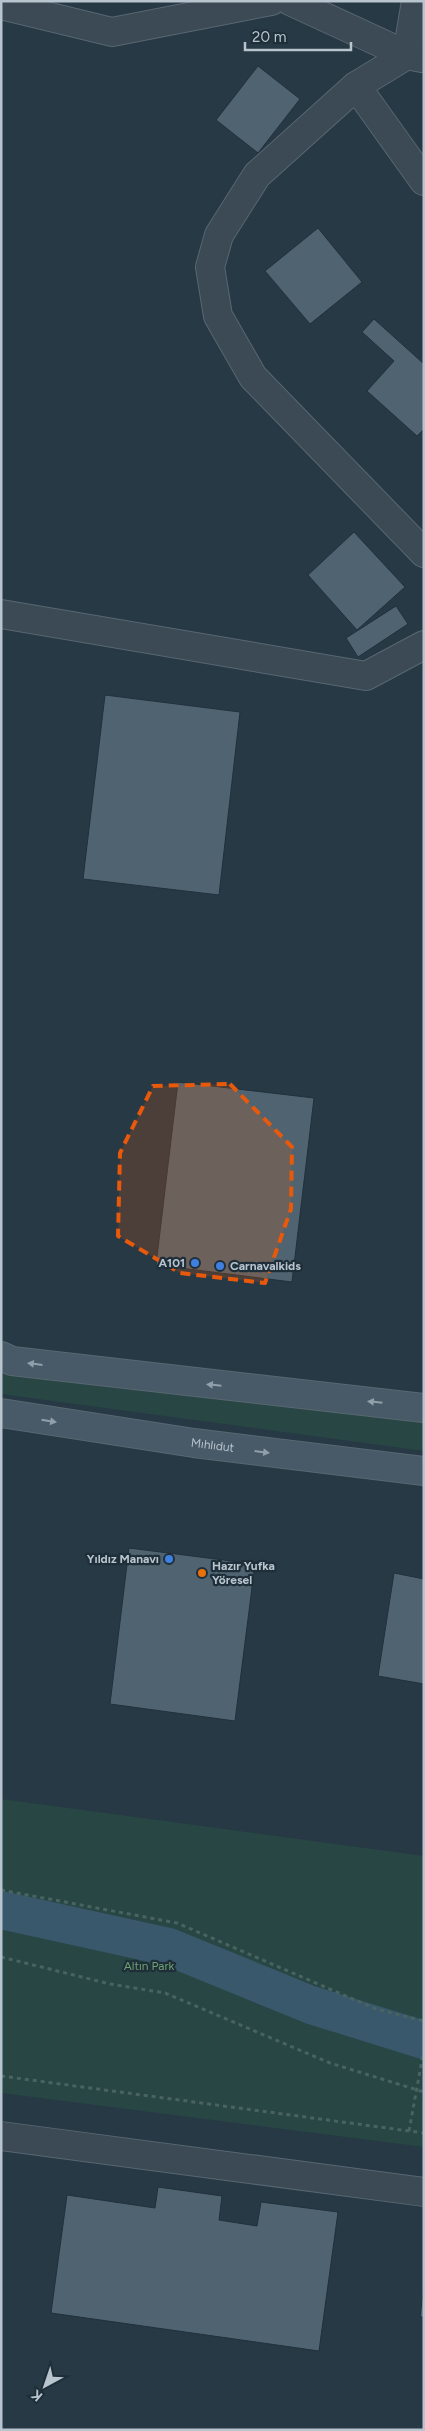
<svg xmlns="http://www.w3.org/2000/svg" width="425" height="2431" viewBox="0 0 425 2431" font-family="Figtree,sans-serif">
<style>
.green{fill:#284644}
.lines{fill:none;stroke-linecap:round;stroke-linejoin:round}
.canal{stroke:#39586c;stroke-width:38}
.building{fill:#4f6370;stroke:#21313c}
.street-casing{stroke:#596772;stroke-width:30}
.secondary-casing{stroke:#596772;stroke-width:30}
.path{stroke:#496361;stroke-width:3;stroke-dasharray:4 4;stroke-linecap:butt}
.street{stroke:#3b4a54;stroke-width:28}
.secondary{stroke:#485a67;stroke-width:28}
.oneway{fill:#919faa}
.marked{fill:#e8590c;fill-opacity:0.2;stroke:#e8590c;stroke-width:4;stroke-dasharray:10 6;stroke-linejoin:round}
.shop-dot{fill:#3f7fe0;stroke:#1f2f3a;stroke-width:2}
.food-dot{fill:#e8710a;stroke:#1f2f3a;stroke-width:2}
.labels{text-anchor:middle;stroke-width:4.5;stroke-linejoin:round;paint-order:stroke}
.poi-label{font-size:12px;font-weight:bold;fill:#b8c4ce;stroke:#1f2f3a;text-anchor:end}
.street-label{font-size:12px;fill:#b8c4ce;stroke:#1f2f3a}
.park-label{font-size:12px;fill:#6ea071;stroke:#1f2f3a}
</style>
<rect width="100%" height="100%" fill="#263945"/>
<!-- green -->
<g class="green">
<polygon points="1,1367 424,1422 424,1451 1,1394"/>
<polygon points="1,1799 424,1856 424,2147 1,2093"/>
</g>
<g class="lines">
<!-- canal -->
<polyline class="canal" points="1,1910 169,1947 311,2005 424,2040"/>
</g>
<!-- building -->
<g class="building">
<polygon points="258,66 300,99 258,153 216,120"/>
<polygon points="318,228 362,282 310,324 265,271"/>
<polygon points="374,319 424,364 424,429 417,436 367,391 394,361 362,332"/>
<polygon points="354,532 405,587 357,630 308,575"/>
<polygon points="396,606 408,624 358,657 346,638"/>
<polygon points="105,695 240,712 219,895 83,879"/>
<polygon points="178,1082 314,1098 292,1282 156,1265"/>
<polygon points="129,1548 255,1564 235,1721 110,1704"/>
<polygon points="394,1573 424,1579 424,1684 378,1676"/>
<polygon points="158,2187 222,2196 219,2220 257,2226 261,2202 338,2212 319,2351 51,2313 67,2195 155,2208"/>
<polygon points="424,2285 424,2317 420,2317"/>
</g>
<g class="lines">
<defs>
<g id="street">
<polyline points="290,1 407,55 422,58"/>
<polyline points="416,1 407,55 356,86 257,175 219,235 210,267 218,316 253,377 424,553"/>
<polyline points="1,5 112,32 271,1"/>
<polyline points="356,86 424,181"/>
<polyline points="1,614 366,676 424,645"/>
<polyline points="1,2136 424,2192"/>
</g>
<g id="secondary">
<polyline points="1,1356 12,1361 424,1408"/>
<path id="s1" d="M1 1413 194 1443 424 1471"/>
</g>
</defs>
<!-- street casing -->
<use href="#street" class="street-casing"/>
<!-- secondary casing -->
<use href="#secondary" class="secondary-casing"/>
<!-- path -->
<g class="path">
<polyline points="1,1890 177,1923 376,2009 424,2021"/>
<polyline points="1,1957 110,1984 165,1993 330,2063 424,2092"/>
<polyline points="1,2076 424,2133"/>
<polyline points="409,2131 424,2049"/>
</g>
<!-- street -->
<use href="#street" class="street"/>
<!-- secondary -->
<use href="#secondary" class="secondary"/>
</g>
<!-- one-way arrows -->
<defs><path id="oneway-solid" d="M-6-.8H1V-3.2L6.5 0L1 3.2V.8H-6Z" transform="scale(1.25)"/></defs>
<g class="oneway">
<use href="#oneway-solid" transform="translate(35 1364) rotate(-173)"/>
<use href="#oneway-solid" transform="translate(214 1385) rotate(-174)"/>
<use href="#oneway-solid" transform="translate(375 1402) rotate(-174)"/>
<use href="#oneway-solid" transform="translate(49 1421) rotate(9)"/>
<use href="#oneway-solid" transform="translate(262 1452) rotate(7)"/>
</g>
<!-- marked area -->
<path class="marked" d="M230 1084 292 1147 291 1209 265 1283 180 1273 118 1236 120 1153 153 1086Z"/>
<!-- markers -->
<g class="shop-dot">
<circle cx="195" cy="1263" r="5"/>
<circle cx="220" cy="1266" r="5"/>
<circle cx="169" cy="1559" r="5"/>
</g>
<circle class="food-dot" cx="202" cy="1573" r="5"/>
<g class="labels">
<!-- poi labels -->
<g class="poi-label">
<text x="185" y="1267">A101</text>
<text x="230" y="1270" text-anchor="start">Carnavalkids</text>
<text x="159" y="1563">Yıldız Manavı</text>
<text x="212" y="1570" text-anchor="start">Hazır Yufka<tspan x="212" dy="14">Yöresel</tspan></text>
</g>
<!-- street labels -->
<g class="street-label">
<text dy="4" stroke="none"><textPath href="#s1" startOffset="214">Mıhlıdut</textPath></text>
</g>
<!-- park labels -->
<g class="park-label">
<text x="149" y="1970">Altın Park</text>
</g>
</g>
<!-- border -->
<rect width="425" height="2431" fill="none" stroke="#b8c4ce" stroke-width="5"/>
<!-- north arrow -->
<g transform="translate(45 2386) rotate(220)" stroke="#1f2f3a" stroke-width="4" paint-order="stroke">
<path d="M0-4L9 19L0 12L-9 19Z" fill="#b8c4ce"/>
<text y="-8" font-size="14" font-weight="bold" text-anchor="middle" fill="#b8c4ce">K</text>
</g>
<!-- scale -->
<path d="M245 42v8h106v-8" fill="none" stroke="#b8c4ce" stroke-width="2.5"/>
<text x="252" y="42" font-size="15" fill="#b8c4ce" stroke="#1f2f3a" stroke-width="4" paint-order="stroke">20 m</text>
</svg>
